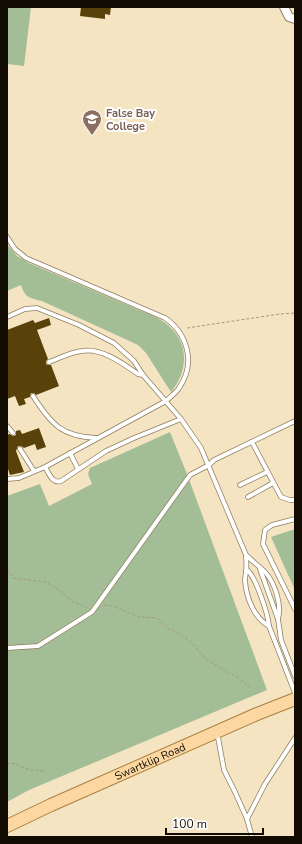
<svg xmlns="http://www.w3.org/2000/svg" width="302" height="844" viewBox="0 0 302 844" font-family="'Nunito Sans',sans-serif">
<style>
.green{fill:#a3be96}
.building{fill:#584209}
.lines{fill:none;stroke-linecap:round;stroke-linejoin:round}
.service-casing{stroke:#8f7f60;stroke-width:5.5}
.minor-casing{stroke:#8f7f60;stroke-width:10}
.primary-casing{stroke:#a87f40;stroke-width:14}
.path{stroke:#a5987f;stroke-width:1;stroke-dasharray:3 2;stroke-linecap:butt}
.service{stroke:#fff;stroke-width:4}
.minor{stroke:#fff;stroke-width:8}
.primary{stroke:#fcd7a1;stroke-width:12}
.labels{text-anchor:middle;stroke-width:4;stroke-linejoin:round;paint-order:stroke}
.education-label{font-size:11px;font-weight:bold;fill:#785e54;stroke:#fff;text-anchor:start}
.street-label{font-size:11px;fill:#110b02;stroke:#fff}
</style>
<rect width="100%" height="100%" fill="#f5e4c2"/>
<!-- green -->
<g class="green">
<polygon points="7,7 31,7 24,66 7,64"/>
<path d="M7 244 17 256 29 263C63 278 98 292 132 307 145 313 160 317 170 327 190 345 187 373 171 392L146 353 138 345 42 301C30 298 25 298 21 285L7 291Z"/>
<polygon points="170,432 187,474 267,690 29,790 7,802 7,496 40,484 49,506 92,484 88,474 90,468"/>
<polygon points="295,529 295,590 271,537"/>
</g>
<!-- building -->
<g class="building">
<polygon points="81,7 111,7 110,15 105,14 105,19 80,16"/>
<polygon points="49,318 51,325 37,330 48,359 46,361 46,364 48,365 51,365 59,386 36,395 34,393 31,393 30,397 24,399 26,404 19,406 15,396 7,399 7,330 33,320 35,323"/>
<polygon points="39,428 46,447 37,450 35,444 24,448 21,446 18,446 16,451 24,472 10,475 7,466 7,435 9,434 14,436 16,435 16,431 20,430 22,434"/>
</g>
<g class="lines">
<defs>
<g id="service">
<path d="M7 237 15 249 26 258 165 318C188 334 196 364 179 388 176 393 170 397 166 401L45 467 19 478 7 479"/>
<path d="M7 317 25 309 37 308 79 325 114 343 134 361 143 375 181 419 201 448 246 555C246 560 247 566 246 571 246 574 245 577 245 580 246 597 254 618 269 626"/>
<path d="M49 362C60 358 71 352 82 351 102 348 122 363 138 374L143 375"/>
<path d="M33 396C51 424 62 437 97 438"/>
<polyline points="7,426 13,433"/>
<polyline points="252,442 281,497 290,500 295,500"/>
<polyline points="20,449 34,471"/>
<polyline points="70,453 78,469"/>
<path d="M45 467C49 473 52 484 61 481L106 451 134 438 181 419"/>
<polyline points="240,485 267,472"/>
<polyline points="248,497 273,483"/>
<polyline points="295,519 272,525 265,530 263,544 295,609"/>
<path d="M246 555C252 561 259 566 265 572 275 583 282 605 278 619"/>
<polyline points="260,569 278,619 281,640 295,676"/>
<path d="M247 570C256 577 268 614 269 626L295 693"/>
<polyline points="7,648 38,646 92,612 190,475 209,465 214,460 295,421"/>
<polyline points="217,732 224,770 235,792 247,819 252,837"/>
<polyline points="247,819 265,784 295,738"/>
</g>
<polyline id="minor" points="284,7 289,17 295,19"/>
<g id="primary">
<path id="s1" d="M7 826 51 805 257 714 295 699"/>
</g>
</defs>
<!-- service casing -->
<use href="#service" class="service-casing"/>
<!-- minor casing -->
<use href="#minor" class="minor-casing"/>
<!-- primary casing -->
<use href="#primary" class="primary-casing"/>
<!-- path -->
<g class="path">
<polyline points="187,328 280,314 295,313"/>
<polyline points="7,570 14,578 46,582 56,588 75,603 81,604 87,608"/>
<path d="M104 605C118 606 120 609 132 614 141 618 148 617 157 618L169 629 177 632 190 641 207 660 237 677 250 687"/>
<polyline points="7,764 12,763 30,770 45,771"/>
</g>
<!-- service -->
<use href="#service" class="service"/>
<!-- minor -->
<use href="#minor" class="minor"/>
<!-- primary -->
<use href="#primary" class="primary"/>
</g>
<!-- icons -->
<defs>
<symbol id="school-pin" viewBox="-11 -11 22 30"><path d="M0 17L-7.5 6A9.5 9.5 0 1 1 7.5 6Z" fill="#8d6e63" stroke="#fff"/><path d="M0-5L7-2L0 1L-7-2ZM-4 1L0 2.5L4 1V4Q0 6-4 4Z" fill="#fff"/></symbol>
</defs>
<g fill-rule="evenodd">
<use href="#school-pin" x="81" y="108" width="22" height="30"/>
</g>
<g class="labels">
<!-- education labels -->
<g class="education-label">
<text x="106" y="117">False Bay<tspan x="106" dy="13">College</tspan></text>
</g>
<!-- street labels -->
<g class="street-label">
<text dy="4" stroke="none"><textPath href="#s1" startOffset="157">Swartklip Road</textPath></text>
</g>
</g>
<!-- border -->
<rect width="302" height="844" fill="none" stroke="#110b02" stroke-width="16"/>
<!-- scale -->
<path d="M166 828v6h97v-6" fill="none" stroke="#110b02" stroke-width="2"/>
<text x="172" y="828" font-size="12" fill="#110b02" stroke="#ffffff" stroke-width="3" paint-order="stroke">100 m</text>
</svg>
